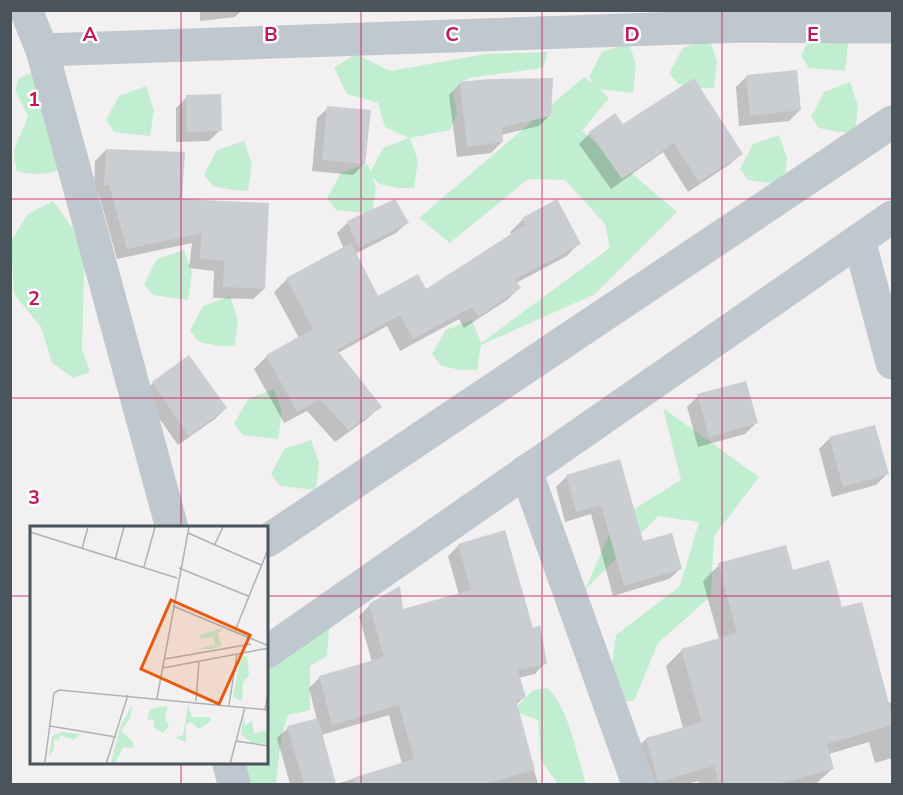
<svg xmlns="http://www.w3.org/2000/svg" width="903" height="795" viewBox="0 0 903 795" font-family="'Nunito Sans',sans-serif">
<style>
.green{fill:#c1eed0}
.shadow{fill:#0003}
.building{fill:#cacdd2}
.lines{fill:none;stroke-linecap:round;stroke-linejoin:round}
.street{stroke:#bfc8ce;stroke-width:33}
.grid{fill:none;stroke:#c2185b;stroke-width:1.5;stroke-opacity:0.55}
.inset-road{fill:none;stroke:#aeb2b5;stroke-width:1.5}
.view{fill:#e8590c;fill-opacity:0.15;stroke:#e8590c;stroke-width:3}
.inset-edge{fill:none;stroke:#49545d;stroke-width:3}
.grid-label{font-size:20px;text-anchor:middle;font-weight:bold;fill:#c2185b;stroke:#fff;stroke-width:5;stroke-linejoin:round;paint-order:stroke}
</style>
<rect width="100%" height="100%" fill="#f2f0f0"/>
<!-- green -->
<g class="green">
<polygon points="840,22 848,45 845,71 809,68 801,56 813,31"/>
<polygon points="709,38 717,61 714,88 698,88 678,84 669,73 683,48"/>
<polygon points="629,43 636,65 633,93 599,89 609,98 582,131 677,212 595,294 481,345 477,370 461,370 441,366 432,354 446,330 472,320 481,343 610,248 605,224 565,180 528,179 450,243 419,218 584,77 594,85 589,77 602,52"/>
<polygon points="548,52 543,68 468,78 453,92 457,114 450,130 410,138 418,161 414,188 399,188 379,184 372,176 376,187 372,214 336,210 327,198 341,173 367,164 371,171 383,148 409,138 385,127 378,103 347,94 334,68 356,54 390,71 486,54"/>
<path d="M33 72 59 170C44 175 33 175 17 171 9 142 21 141 28 116L15 91 19 78Z"/>
<polygon points="850,82 858,106 855,132 839,132 819,128 811,117 824,92"/>
<polygon points="146,86 154,110 150,136 114,132 106,120 119,96"/>
<polygon points="779,135 787,158 784,185 748,180 740,169 753,144"/>
<polygon points="244,141 252,164 248,191 233,190 213,186 204,175 217,150"/>
<polygon points="53,201 85,245 82,349 90,372 74,378 52,363 41,327 14,294 11,241 28,214"/>
<polygon points="184,250 192,272 188,300 153,295 144,284 157,259"/>
<polygon points="230,296 238,320 235,346 219,346 199,342 190,331 203,306"/>
<polygon points="274,389 282,412 278,439 243,435 234,424 248,399"/>
<polygon points="663,408 759,477 714,536 711,596 658,643 634,701 607,702 616,635 680,586 699,522 658,516 585,590 615,521 681,480"/>
<polygon points="311,440 319,463 316,490 280,486 271,474 284,449"/>
<polygon points="329,628 327,656 310,666 310,710 288,715 281,739 276,784 245,784 238,764 267,764 267,666"/>
<path d="M547 688C569 707 577 756 586 784H558L541 760 538 720 513 711 533 690Z"/>
</g>
<!-- shadow -->
<g class="shadow">
<polygon points="200,10 242,10 235,17 200,21"/>
<polygon points="747,76 800,110 789,121 739,126 736,87"/>
<polygon points="460,84 550,115 539,126 501,135 502,142 491,153 457,157 449,95"/>
<polygon points="187,97 220,130 209,141 176,142 176,108"/>
<polygon points="328,108 364,164 353,175 312,171 317,118"/>
<polygon points="622,126 741,154 730,164 688,192 663,152 611,189 579,144 590,133"/>
<polygon points="106,150 180,200 264,289 253,299 213,298 214,271 189,268 192,243 117,259 99,195 94,195 95,161"/>
<polygon points="523,219 579,243 567,256 516,283 519,288 507,300 464,328 459,319 400,351 387,326 338,353 380,407 367,419 335,442 307,411 284,423 254,369 267,356 299,338 274,292 287,279 344,249 337,233 348,222 407,223 396,233 355,254 378,298 426,292 512,235 510,232"/>
<polygon points="153,383 226,408 215,419 178,445 142,394"/>
<polygon points="698,396 756,423 745,434 698,447 687,407"/>
<polygon points="830,438 887,474 876,485 832,497 819,449"/>
<polygon points="619,461 642,543 680,569 669,579 613,596 591,514 565,522 556,487 567,476"/>
<polygon points="459,545 532,630 545,663 535,674 518,678 524,697 516,705 538,784 336,784 402,764 389,715 321,735 335,784 290,784 277,738 288,728 317,720 309,688 319,678 372,662 359,616 370,605 402,611 459,595 448,556"/>
<polygon points="719,565 791,572 841,609 888,703 892,702 892,758 875,763 869,742 829,754 833,768 816,784 699,784 698,781 687,784 638,784 630,755 646,739 683,728 666,666 682,650 719,639 703,581"/>
</g>
<!-- building -->
<g class="building">
<polygon points="797,70 801,110 750,116 746,75"/>
<polygon points="553,78 551,116 502,127 503,142 467,147 460,82 489,79"/>
<polygon points="694,78 743,154 699,182 674,143 622,179 589,132 615,113 623,124"/>
<polygon points="221,94 222,131 187,132 186,95"/>
<polygon points="327,106 371,110 365,164 322,160"/>
<polygon points="106,149 185,152 182,199 269,203 265,289 223,287 224,261 199,258 202,233 127,249 109,185 104,185"/>
<polygon points="395,199 409,223 359,248 347,221"/>
<polygon points="557,199 581,244 515,279 521,288 478,317 472,307 413,339 400,315 337,350 382,407 348,430 320,399 297,412 266,355 313,329 286,278 351,243 378,296 418,274 426,289 525,225 522,218"/>
<polygon points="189,355 227,408 189,436 152,382"/>
<polygon points="746,381 758,423 709,437 697,394"/>
<polygon points="875,425 889,474 843,487 829,437"/>
<polygon points="620,459 643,541 672,533 682,569 624,586 601,505 576,512 566,475"/>
<polygon points="505,530 533,628 540,625 547,664 518,670 526,698 516,700 535,770 484,784 354,784 353,778 414,759 399,705 332,725 319,676 384,657 369,604 372,602 400,586 403,609 471,590 458,544"/>
<polygon points="786,545 793,570 829,560 842,607 862,602 892,715 892,725 827,744 834,769 778,784 719,784 714,766 658,782 646,738 702,722 681,649 737,633 718,563"/>
<polygon points="318,718 336,784 304,784 287,726"/>
</g>
<g class="lines">
<!-- street -->
<g class="street">
<polyline points="26,10 42,50 172,528"/>
<polyline points="42,50 743,26 892,27"/>
<polyline points="859,240 892,363"/>
<polyline points="526,471 638,784"/>
<polyline points="267,541 892,122"/>
<polyline points="267,652 892,217"/>
<polyline points="229,764 234,784"/>
</g>
</g>
<!-- grid -->
<path class="grid" d="M181 10V528M361 10V784M542 10V784M722 10V784M10 199H892M10 398H892M10 596H32M267 596H892M181 764V784"/>
<!-- overview -->
<g transform="translate(30 526)">
<rect width="238" height="238" fill="#f2f0f0"/>
<path d="M194 102 187 108 192 119 182 123H166L185 119 183 111 171 113 169 109ZM211 129 217 131 219 149 213 156 212 175 203 171ZM102 179 100 192 91 205 103 216V222L93 221 85 238H81L90 201ZM158 179 162 191H180L181 195 169 203 161 196 156 199V216L145 212 153 209ZM138 180 135 192 139 200 133 207 123 201 125 195 117 193 120 183ZM214 187 215 199 222 195 224 208 234 204 238 208V218L222 217 211 208ZM32 206 50 208 44 214 30 209 29 214 24 213V224L19 230 22 210Z" fill="#c1eed0"/>
<path class="inset-road" d="M0 6 147 52M158 7 231 39M185 18 193 1M52 23 58 1M85 34 94 1M114 41 125 1M149 42 218 70M143 80 239 120M205 105 239 21M135 133 221 118M133 142 239 122M127 172 159 1M166 175 169 135M199 179 207 128M235 184 239 163M20 200 86 211M206 215 239 220M15 236 24 167 29 164 239 184M4 238H34M76 238 98 169M200 238 215 181"/>
<path class="view" d="M141 74 220 109 189 178 111 143Z"/>
<rect width="238" height="238" class="inset-edge"/>
</g>
<g class="grid-label">
<text x="90" y="41">A</text>
<text x="271" y="41">B</text>
<text x="452" y="41">C</text>
<text x="632" y="41">D</text>
<text x="813" y="41">E</text>
<text x="34" y="106">1</text>
<text x="34" y="305">2</text>
<text x="34" y="504">3</text>
</g>
<!-- border -->
<rect width="903" height="795" fill="none" stroke="#49545d" stroke-width="24"/>
</svg>
